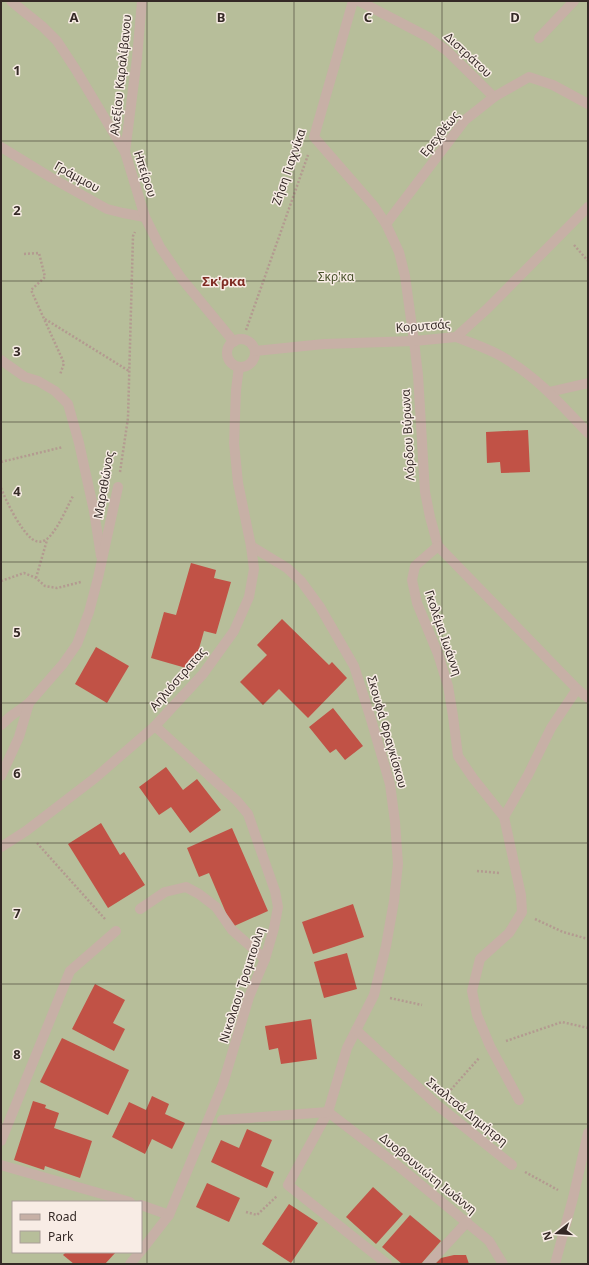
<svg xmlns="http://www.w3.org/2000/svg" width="589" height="1265" viewBox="0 0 589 1265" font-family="'Noto Sans',sans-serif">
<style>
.green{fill:#b7be9a;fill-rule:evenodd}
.building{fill:#c15246}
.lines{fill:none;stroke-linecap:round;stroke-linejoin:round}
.path{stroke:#b39a90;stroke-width:2.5;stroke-dasharray:2 2;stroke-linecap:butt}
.minor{stroke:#c7b0a6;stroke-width:10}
.tertiary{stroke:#c7b0a6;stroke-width:10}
.grid{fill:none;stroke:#342926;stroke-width:1;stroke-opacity:0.55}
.labels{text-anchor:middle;stroke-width:3;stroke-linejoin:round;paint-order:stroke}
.street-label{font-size:12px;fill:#342926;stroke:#f8ece5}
.park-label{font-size:12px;fill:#48512b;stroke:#f8ece5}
.neighbourhood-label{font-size:13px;font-weight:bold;fill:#7f2b23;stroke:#f8ece5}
.grid-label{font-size:13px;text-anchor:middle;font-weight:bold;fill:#342926;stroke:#f8ece5;stroke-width:3;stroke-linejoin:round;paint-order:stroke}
</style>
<rect width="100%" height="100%" fill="#f0e2d9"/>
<!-- green -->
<path class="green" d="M1 1H588V1264H1ZM13 1202H141V1252H13Z"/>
<!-- building -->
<g class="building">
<polygon points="528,430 530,472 501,473 500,462 487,463 486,432"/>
<polygon points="191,563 216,570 214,578 231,582 216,634 204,631 193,670 151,658 164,612 176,615"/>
<polygon points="282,619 329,665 332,662 347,678 308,718 279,689 263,705 240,682 267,655 257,645"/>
<polygon points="96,647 129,666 107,703 75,684"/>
<polygon points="333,708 363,746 345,760 336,749 330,753 309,727"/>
<polygon points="166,767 183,790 197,779 221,810 190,833 171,807 159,815 139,787"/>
<polygon points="101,823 120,855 124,852 145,885 108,908 68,844"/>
<polygon points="232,828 268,911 232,927 209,873 199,877 187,848"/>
<polygon points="353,904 364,937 313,954 302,922"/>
<polygon points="347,953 357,989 324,998 314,962"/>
<polygon points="95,984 125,1000 113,1023 125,1029 114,1051 72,1029"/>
<polygon points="311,1019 317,1059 281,1064 278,1048 269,1050 265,1026"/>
<polygon points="62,1038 129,1070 108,1115 40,1082"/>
<polygon points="152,1096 169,1104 165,1114 185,1123 172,1149 152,1139 145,1154 112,1137 129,1102 146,1110"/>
<polygon points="33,1101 46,1105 45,1108 59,1113 54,1128 92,1141 80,1178 45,1166 44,1170 14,1160"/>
<polygon points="247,1129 272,1140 261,1166 274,1172 267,1188 211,1162 221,1140 239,1148"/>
<polygon points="207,1183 240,1198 229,1222 196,1207"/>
<polygon points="373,1187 403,1214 376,1244 346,1217"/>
<polygon points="289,1204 318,1223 291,1263 262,1244"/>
<polygon points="410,1215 441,1241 421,1264 402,1264 382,1247"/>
<polygon points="66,1252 116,1252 105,1264 74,1264 63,1255"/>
<polygon points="454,1255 466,1255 469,1264 435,1264 441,1258"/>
</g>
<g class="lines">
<!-- path -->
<g class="path">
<polyline points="574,245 588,261"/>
<polyline points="24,254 39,253 45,277 31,290 64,363 60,375"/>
<polyline points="45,319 129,371"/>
<polyline points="246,330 308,155"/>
<polyline points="1,462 63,447"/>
<polyline points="120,472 128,418 133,236 135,232"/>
<path d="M1 488C6 501 20 529 31 538 35 542 41 543 45 540 55 536 68 505 73 496"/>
<polyline points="36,578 47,540"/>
<polyline points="1,581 24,573 36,578 45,586 57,588 81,582"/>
<polyline points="37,843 105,919"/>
<polyline points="477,871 500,873"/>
<polyline points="535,919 563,932 588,939"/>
<polyline points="390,998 422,1005"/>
<polyline points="506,1041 562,1022 588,1028"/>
<polyline points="448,1093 479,1058"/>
<polyline points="525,1172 558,1190"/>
<polyline points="246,1212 257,1215 277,1196"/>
</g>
<!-- minor -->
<g class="minor">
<polyline points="353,1 314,137 374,206 386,224 399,252 405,276 414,341 418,375 425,492 430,517 438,546 577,689 588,698"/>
<polyline points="359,1 428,37 447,51 494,97"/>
<polyline points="539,38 574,1"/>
<polyline points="1,147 50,177 107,209 123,213 145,217"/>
<polyline points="125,152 137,58 142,1"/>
<polyline points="386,224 465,120 494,97 529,77 553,85 588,104"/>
<polyline points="1,360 25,377 38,381 55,391 68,404 79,443 94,511 101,556"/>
<polyline points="549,392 588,383"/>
<polyline points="251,546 287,568 301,581 320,607 354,666 370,716 390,784 395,822 398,864 394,901 386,946 374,995 347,1048 328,1112 288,1185 387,1264"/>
<polyline points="438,546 415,566 412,580 417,603 438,654 448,686 453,716 458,756 473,778 504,817 521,895 522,912 509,933 480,959 472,991 477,1015 490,1046 519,1100"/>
<polyline points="1,725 11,716 29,703 63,664 77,644 89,612 98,578 118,487"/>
<polyline points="1,776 19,737 29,703"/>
<polyline points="504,817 528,775 551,728 577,689"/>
<polyline points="140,909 165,892 186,887 199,894 216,907 232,930 265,959"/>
<polyline points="356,1030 437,1105 512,1165"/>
<polyline points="328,1112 397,1165 489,1241 503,1264"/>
<polyline points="222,1120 328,1112"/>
<polyline points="1,1141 70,971 116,931"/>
<polyline points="1,1165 130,1202"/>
<polyline points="141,1205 169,1215"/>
<polyline points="141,1251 169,1215 223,1084 249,997 265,959 274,928 278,907 275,891 248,814 237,801 214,780 155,726"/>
<polyline points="130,1264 140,1252"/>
<polyline points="428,1264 467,1222"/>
</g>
<!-- tertiary -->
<g class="tertiary">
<polyline points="11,1 43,27 57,41 76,70 125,152 145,217 160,247 182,279 234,342"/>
<path d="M456 337C473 344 494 350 509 361 540 380 563 407 588 433"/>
<circle cx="241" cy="353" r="14"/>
<polyline points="255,351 324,344 414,341 456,337 487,309 588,207"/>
<polyline points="1,847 26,831 95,778 155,726 203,674 234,631 249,597 254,569 251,546 238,483 234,443 236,390 239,367"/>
<polyline points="555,1264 573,1198 588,1133"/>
</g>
</g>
<!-- grid -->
<path class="grid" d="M147 1V1264M294 1V1264M442 1V1264M1 141H588M1 281H588M1 422H588M1 562H588M1 703H588M1 843H588M1 984H588M1 1124H588"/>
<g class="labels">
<!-- street labels -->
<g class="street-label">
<text transform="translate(468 55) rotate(43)" y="4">Διστράτου</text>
<text transform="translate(121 75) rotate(-84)" y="4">Αλεξίου Καραλίβανου</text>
<text transform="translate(440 134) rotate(-51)" y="4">Ερεχθέως</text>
<text transform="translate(289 167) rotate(-71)" y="4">Ζήση Γιαχνίκα</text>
<text transform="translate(145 174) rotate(72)" y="4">Ηπείρου</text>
<text transform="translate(77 177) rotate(29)" y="4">Γράμμου</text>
<text transform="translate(423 326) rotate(-4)" y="4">Κορυτσάς</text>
<text transform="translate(408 435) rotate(-93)" y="4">Λόρδου Βύρωνα</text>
<text transform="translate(104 485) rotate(-80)" y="4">Μαραθώνος</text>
<text transform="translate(443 633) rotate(71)" y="4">Γκολέμα Ιωάννη</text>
<text transform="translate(178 679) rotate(-49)" y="4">Αηλιόστρατας</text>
<text transform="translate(387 732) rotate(74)" y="4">Σκουφά Φραγκίσκου</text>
<text transform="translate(242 985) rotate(-72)" y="4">Νικολαου Τρομπουλη</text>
<text transform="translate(467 1112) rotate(39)" y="4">Σκαλτσά Δημήτρη</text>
<text transform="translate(428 1174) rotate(39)" y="4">Δυοβουνιώτη Ιωάννη</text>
</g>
<!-- park labels -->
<g class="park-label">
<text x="336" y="281">Σκρ'κα</text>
</g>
<!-- neighbourhood labels -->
<g class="neighbourhood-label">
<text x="224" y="286">Σκ'ρκα</text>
</g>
</g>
<g class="grid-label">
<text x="74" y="22">A</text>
<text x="221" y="22">B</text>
<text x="368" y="22">C</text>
<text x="515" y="22">D</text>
<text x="17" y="75">1</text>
<text x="17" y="215">2</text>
<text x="17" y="356">3</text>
<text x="17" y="496">4</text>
<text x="17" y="637">5</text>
<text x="17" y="778">6</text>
<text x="17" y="918">7</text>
<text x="17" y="1059">8</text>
</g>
<!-- border -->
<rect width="589" height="1265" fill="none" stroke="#342926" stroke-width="4"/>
<!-- legend -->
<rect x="12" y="1201" width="130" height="52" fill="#f8ece5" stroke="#aa9e99"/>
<rect x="20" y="1214" width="20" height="6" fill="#c7b0a6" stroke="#aa9e99"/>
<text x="48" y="1221" font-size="12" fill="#342926">Road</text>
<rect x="20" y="1231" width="20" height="12" fill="#b7be9a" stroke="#aa9e99"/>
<text x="48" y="1241" font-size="12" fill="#342926">Park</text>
<!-- north arrow -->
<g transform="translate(557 1233) rotate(253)" stroke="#f8ece5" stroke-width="3" paint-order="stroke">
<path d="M0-3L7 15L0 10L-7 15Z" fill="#342926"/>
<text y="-6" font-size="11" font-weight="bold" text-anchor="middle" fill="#342926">N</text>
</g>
</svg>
